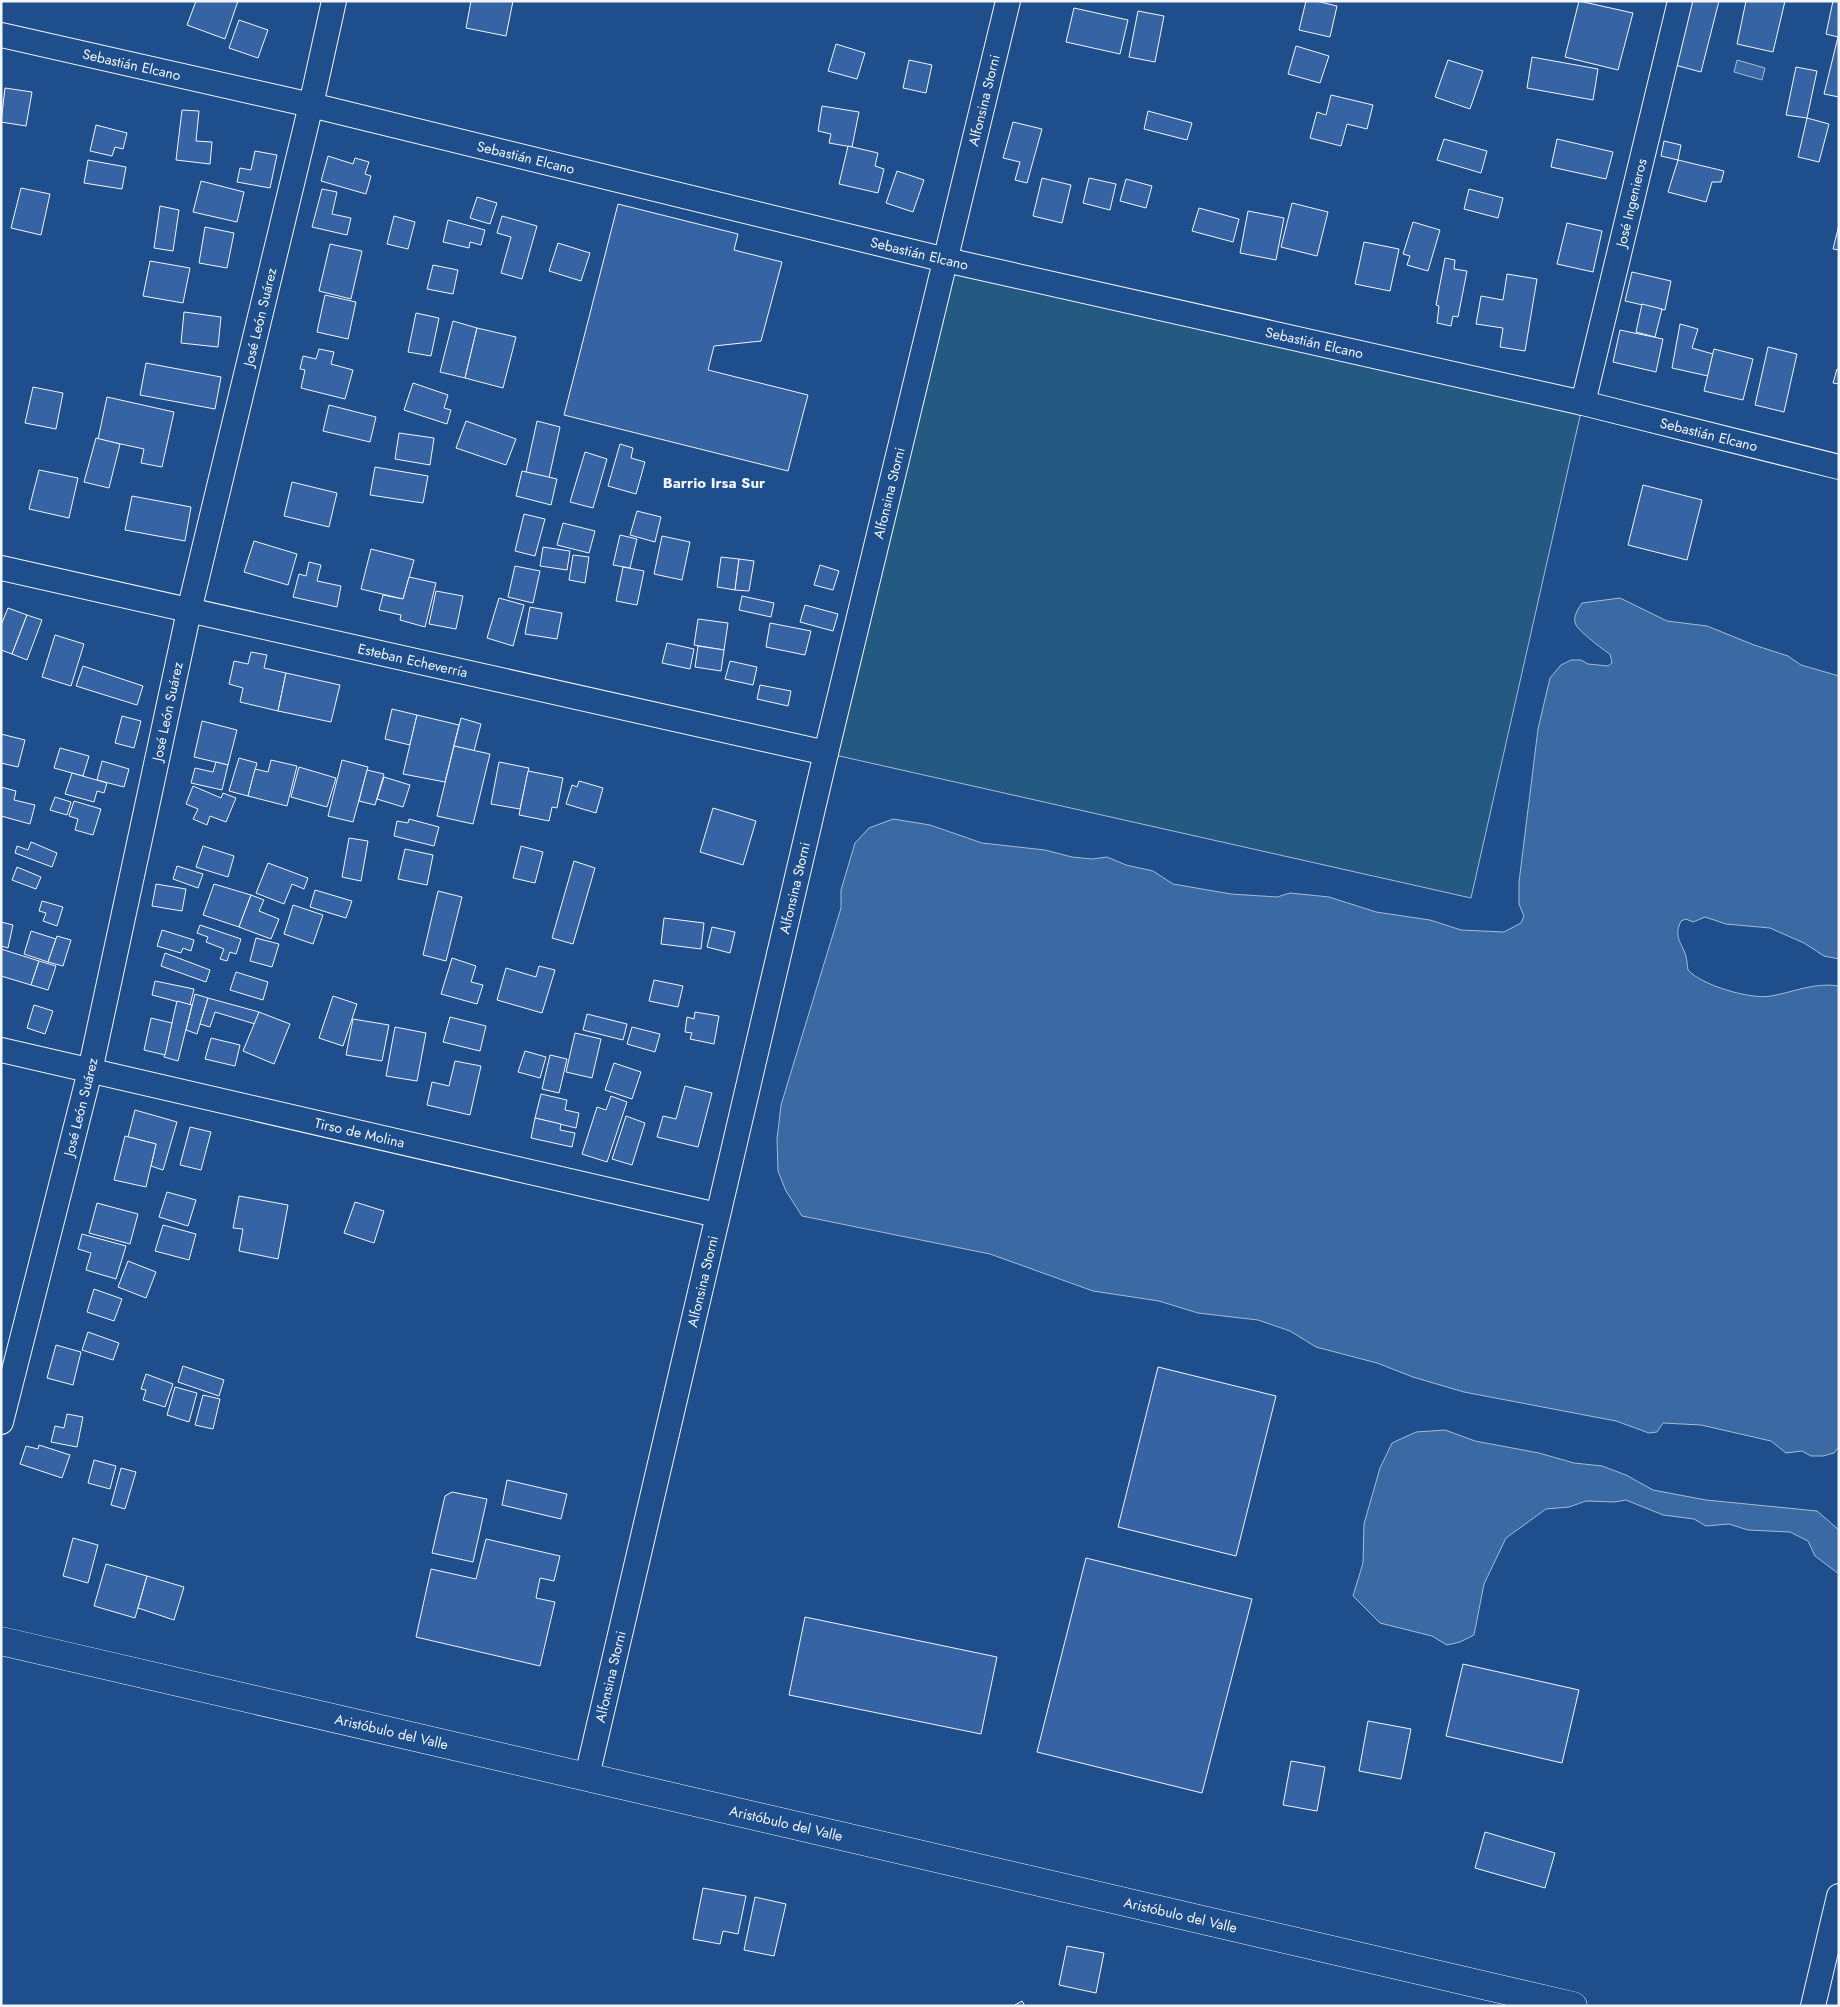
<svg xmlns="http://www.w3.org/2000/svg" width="1840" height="2007" viewBox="0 0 1840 2007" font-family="Jost,sans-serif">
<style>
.green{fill:#245a82;stroke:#a8bbd7}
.water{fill:#3b69a3;stroke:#a8bbd7}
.building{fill:#3563a3;stroke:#f2f6ff}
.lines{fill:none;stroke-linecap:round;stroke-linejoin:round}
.street-casing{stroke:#f2f6ff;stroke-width:26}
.secondary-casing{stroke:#f2f6ff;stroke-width:29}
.street{stroke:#1f4e8c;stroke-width:24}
.secondary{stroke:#1f4e8c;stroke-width:28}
.labels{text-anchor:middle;stroke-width:4;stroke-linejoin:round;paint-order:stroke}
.street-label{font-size:14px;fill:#f2f6ff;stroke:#1f4e8c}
.neighbourhood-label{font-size:15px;font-weight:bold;fill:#f2f6ff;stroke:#1f4e8c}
</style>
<rect width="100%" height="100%" fill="#1f4e8c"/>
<!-- green -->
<polygon class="green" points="946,260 1583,403 1471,898 826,753"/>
<!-- water -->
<g class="water">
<polygon points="1737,60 1765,68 1762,80 1734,72"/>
<path d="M1620 598 1667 621 1707 626 1754 645 1788 656 1801 665 1839 676V959L1824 956 1804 943 1770 928 1726 924 1705 917 1693 922 1686 919 1681 921C1674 936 1680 941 1685 953 1687 958 1687 964 1688 970 1701 985 1751 1000 1771 996 1794 992 1815 982 1839 986V1447L1834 1453 1823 1456H1811L1802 1451 1786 1453 1771 1441 1701 1425 1663 1423 1657 1432 1649 1433 1616 1421 1464 1392 1413 1377 1377 1363 1316 1347 1290 1331 1258 1320 1198 1313 1159 1301 1093 1291 990 1254 802 1216 786 1191 778 1171 777 1139 781 1105 841 908V890L855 843 869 828 893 819 930 825 982 843 1045 850 1072 857 1092 859 1107 857 1126 865 1153 871 1173 884 1231 894 1277 897 1290 893 1329 897 1376 912 1430 920 1461 930 1504 932 1521 923 1524 916 1519 904V882L1538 729 1550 678 1561 665 1571 660H1581L1588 664 1608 666 1612 663 1610 654C1603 650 1579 631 1576 625 1572 618 1578 609 1582 603Z"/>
<polygon points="1445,1430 1475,1441 1539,1453 1574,1463 1602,1466 1626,1475 1653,1490 1706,1500 1817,1511 1839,1530 1839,1574 1815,1556 1808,1541 1790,1532 1748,1530 1729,1524 1706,1526 1694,1519 1663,1515 1626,1500 1615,1502 1586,1501 1569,1507 1546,1509 1506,1538 1484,1584 1474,1635 1460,1642 1447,1645 1432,1636 1380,1623 1353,1596 1363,1563 1364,1524 1380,1468 1392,1443 1416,1432"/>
</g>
<!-- building -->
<g class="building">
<polygon points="196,1 238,1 225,39 187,25"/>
<polygon points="471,1 513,1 506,36 466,28"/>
<polygon points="1306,1 1316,1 1337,6 1330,37 1299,30"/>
<polygon points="1579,1 1633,13 1618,70 1565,57"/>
<polygon points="1690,1 1719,1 1701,72 1675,65"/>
<polygon points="1746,1 1785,1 1773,52 1737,44"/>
<polygon points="1833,1 1839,1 1839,97 1824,94 1838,37 1826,34"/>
<polygon points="1074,8 1128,20 1120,54 1066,42"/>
<polygon points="1138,11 1164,16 1155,62 1129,57"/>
<polygon points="239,20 268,30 258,58 229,48"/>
<polygon points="836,44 865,53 857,79 828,71"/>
<polygon points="1296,46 1329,56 1320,83 1288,74"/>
<polygon points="1532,57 1598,69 1593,100 1527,88"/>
<polygon points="909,60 932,65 926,93 903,88"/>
<polygon points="1448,60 1483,71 1470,109 1435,97"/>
<polygon points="1796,67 1817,71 1807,118 1786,115"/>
<polygon points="5,88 32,92 26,126 1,122"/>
<polygon points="1331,95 1373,105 1367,129 1347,124 1341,146 1310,138 1317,112 1326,115"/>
<polygon points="822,106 859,112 852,147 829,143 831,134 818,131"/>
<polygon points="182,110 199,111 196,141 212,142 210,164 176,160"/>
<polygon points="1148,111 1192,123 1187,140 1144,129"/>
<polygon points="1807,118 1829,124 1819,162 1798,157"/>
<polygon points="1013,122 1042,129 1027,183 1015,180 1020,162 1003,158"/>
<polygon points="96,125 127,133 123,149 115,147 112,156 90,151"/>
<polygon points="1444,139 1487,151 1481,173 1437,160"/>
<polygon points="1557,139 1613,152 1606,179 1551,167"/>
<polygon points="1664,141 1681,145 1678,160 1661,156"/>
<polygon points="848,146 878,153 875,166 884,169 878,193 839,184"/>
<polygon points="255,151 277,155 270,188 237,182 240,168 251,170"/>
<polygon points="328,156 353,164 355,158 369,162 365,174 371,176 366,194 321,181"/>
<polygon points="88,160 126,167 122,189 84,183"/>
<polygon points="1678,160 1724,171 1721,182 1712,182 1706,202 1668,192"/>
<polygon points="897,171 924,180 913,212 886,203"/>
<polygon points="1042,178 1071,185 1062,223 1033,216"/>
<polygon points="1089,178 1116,184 1110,210 1083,203"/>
<polygon points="1126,179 1152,186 1146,208 1120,201"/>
<polygon points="201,181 244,192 237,222 193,212"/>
<polygon points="21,188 50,194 41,235 11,228"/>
<polygon points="322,189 337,192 332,214 351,218 347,235 312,227"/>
<polygon points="1469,189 1503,198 1498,218 1464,209"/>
<polygon points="477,197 497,203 490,224 470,218"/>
<polygon points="1292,203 1328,212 1317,256 1281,247"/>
<polygon points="618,204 738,234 734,250 782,262 761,341 714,346 708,370 808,395 788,471 564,415"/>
<polygon points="160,206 179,210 173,251 154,248"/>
<polygon points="1199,208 1239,219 1233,242 1192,231"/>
<polygon points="1248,211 1284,218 1276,260 1240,253"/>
<polygon points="394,216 415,222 408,249 387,244"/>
<polygon points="502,216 537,226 522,279 501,273 511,237 497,233"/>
<polygon points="448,220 485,230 481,245 470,242 469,248 443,242"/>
<polygon points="1413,222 1440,230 1428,271 1407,265 1410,256 1403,254"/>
<polygon points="1567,223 1602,231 1593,272 1557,264"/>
<polygon points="1839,225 1839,250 1833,249"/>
<polygon points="205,227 234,233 227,268 199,263"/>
<polygon points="1364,242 1399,249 1390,291 1355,284"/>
<polygon points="558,243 590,253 581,281 549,271"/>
<polygon points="330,244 362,251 351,299 319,291"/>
<polygon points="1445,258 1455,260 1454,269 1467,271 1458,317 1453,316 1451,326 1437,323 1439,306 1436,305"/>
<polygon points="150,261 190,268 183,303 143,296"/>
<polygon points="433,265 458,270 453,294 427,289"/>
<polygon points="1632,272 1671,281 1665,310 1625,301"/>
<polygon points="1507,274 1537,279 1525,351 1500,347 1503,328 1476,324 1481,296 1503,300"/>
<polygon points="325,295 356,302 348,339 317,332"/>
<polygon points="1642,304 1662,309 1655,337 1636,332"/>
<polygon points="184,312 221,317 218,347 181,343"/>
<polygon points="416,313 439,318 431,356 408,352"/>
<polygon points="453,321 477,328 465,378 440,372"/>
<polygon points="1680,324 1698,329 1692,348 1713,354 1708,376 1672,368"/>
<polygon points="477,328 516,337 503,388 465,378"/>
<polygon points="1620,330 1663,339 1656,372 1613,362"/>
<polygon points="1768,347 1797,354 1784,412 1755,405"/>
<polygon points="319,349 334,352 331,364 353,370 345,399 301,388 305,370 300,369 303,356 316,359"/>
<polygon points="1714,349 1753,359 1743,400 1704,391"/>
<polygon points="146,363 221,377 215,409 140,395"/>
<polygon points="1837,369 1839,370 1839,384 1833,383"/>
<polygon points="413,383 448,395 444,408 451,410 447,424 404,410"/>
<polygon points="33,387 63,393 56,429 25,423"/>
<polygon points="107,397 174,412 162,467 141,463 144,449 98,439"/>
<polygon points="329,405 376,417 370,442 323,431"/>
<polygon points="466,421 516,439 506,465 456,448"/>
<polygon points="537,421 560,427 549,478 526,472"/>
<polygon points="399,433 434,438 430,465 395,459"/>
<polygon points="96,438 120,444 109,488 84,482"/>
<polygon points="620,444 633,448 631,458 645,462 636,494 608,486"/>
<polygon points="585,452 607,459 593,508 570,502"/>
<polygon points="375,467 428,476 423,503 370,495"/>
<polygon points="39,470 78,478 69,518 29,509"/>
<polygon points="522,471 557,479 551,505 516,496"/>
<polygon points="292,482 337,493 329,527 284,516"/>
<polygon points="1643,485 1702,500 1687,560 1628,545"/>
<polygon points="132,496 191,507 185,541 125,530"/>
<polygon points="637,511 661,517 655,542 630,535"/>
<polygon points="524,514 545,519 535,556 515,551"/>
<polygon points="563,523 595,531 589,553 557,545"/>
<polygon points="620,535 637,539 630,568 613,565"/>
<polygon points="662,536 690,542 682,580 654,574"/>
<polygon points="254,541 297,554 288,585 244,572"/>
<polygon points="543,547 570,551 567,570 540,566"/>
<polygon points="371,549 414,560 403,599 361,589"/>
<polygon points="573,555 589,557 585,583 569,580"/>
<polygon points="721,557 739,559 735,590 717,587"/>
<polygon points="739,559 754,561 749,591 735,590"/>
<polygon points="309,562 321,565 317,581 341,586 337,607 293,597 299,574 306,576"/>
<polygon points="820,565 839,571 833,590 814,585"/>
<polygon points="515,566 540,571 533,603 508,597"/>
<polygon points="623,567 644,571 637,605 616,601"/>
<polygon points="409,577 436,583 425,627 400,620 401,615 379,610 383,595 403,599"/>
<polygon points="436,591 463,596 456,629 429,624"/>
<polygon points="742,596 774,603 771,617 739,610"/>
<polygon points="499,598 524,605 513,646 487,638"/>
<polygon points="805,605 838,614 833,631 800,622"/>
<polygon points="530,607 562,613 557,639 525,634"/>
<polygon points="8,608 27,615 12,654 1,650 1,625"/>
<polygon points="27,615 42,620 27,660 12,654"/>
<polygon points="698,619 728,623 724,650 694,645"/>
<polygon points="770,623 811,631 805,655 766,647"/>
<polygon points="55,635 84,644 71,686 42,677"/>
<polygon points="667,643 694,649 690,669 662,663"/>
<polygon points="698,646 724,650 721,671 695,667"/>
<polygon points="251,652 267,655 264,668 286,673 278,711 240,702 243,688 229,684 234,661 248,664"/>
<polygon points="730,661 757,667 753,685 725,679"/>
<polygon points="83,666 143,686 137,705 76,686"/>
<polygon points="286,673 340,685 331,722 278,711"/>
<polygon points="760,685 791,691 788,706 757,699"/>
<polygon points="392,709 417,715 410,745 385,739"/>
<polygon points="417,715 459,725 445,782 403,774"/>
<polygon points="122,716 141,721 134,748 115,743"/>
<polygon points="461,718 481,724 474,751 454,746"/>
<polygon points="202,721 237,730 228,765 194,757"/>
<polygon points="1,734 25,740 18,767 1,763"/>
<polygon points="454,746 490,754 473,824 437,816"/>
<polygon points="60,748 89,756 83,776 54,768"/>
<polygon points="239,758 257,763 248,796 229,791"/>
<polygon points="271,760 297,766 287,806 248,796 255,769 268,772"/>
<polygon points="342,760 368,767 353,822 328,816"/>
<polygon points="102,761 129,769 124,787 97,780"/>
<polygon points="216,762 228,765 222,790 191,783 195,768 213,772"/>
<polygon points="499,762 529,768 520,809 491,804"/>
<polygon points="299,767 336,778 327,807 291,797"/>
<polygon points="367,770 384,774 375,805 359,801"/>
<polygon points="528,771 563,778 557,808 552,807 549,821 519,815"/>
<polygon points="72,773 107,783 104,793 97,791 94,802 65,794"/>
<polygon points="384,777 410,785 403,807 377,799"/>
<polygon points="579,781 603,788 596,813 566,804 572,785 577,787"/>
<polygon points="193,786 221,798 223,793 236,798 226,822 210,816 207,825 193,819 198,809 186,804"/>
<polygon points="1,787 16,791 14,800 35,805 30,824 1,816"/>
<polygon points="55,797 71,802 67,815 50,810"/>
<polygon points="74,801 101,809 93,835 75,830 78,819 69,816"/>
<polygon points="713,808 756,821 743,865 700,852"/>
<polygon points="409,819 439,827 434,846 394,836 397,821 408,823"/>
<polygon points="349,838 368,841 361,881 342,877"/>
<polygon points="31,842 57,853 52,867 15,853 17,846 28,850"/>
<polygon points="203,846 234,856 228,877 196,867"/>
<polygon points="521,846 543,852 535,883 513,878"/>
<polygon points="405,849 433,855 427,885 398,879"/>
<polygon points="574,861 595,868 573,944 552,938"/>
<polygon points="268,863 308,878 304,889 292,884 284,904 256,893"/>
<polygon points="177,866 203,874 198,888 173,879"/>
<polygon points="17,867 41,877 36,889 12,880"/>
<polygon points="156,884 186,889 182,911 152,906"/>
<polygon points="214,884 251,895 239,927 203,915"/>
<polygon points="315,890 352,901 346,918 310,907"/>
<polygon points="438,891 462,897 446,961 423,955"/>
<polygon points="251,895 264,900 259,911 279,919 271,939 239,927"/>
<polygon points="42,901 63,907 57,926 43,921 46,913 39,911"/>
<polygon points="293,905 323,915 313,944 284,934"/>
<polygon points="664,918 704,923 701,949 661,944"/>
<polygon points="1,922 13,925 8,948 1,946"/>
<polygon points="200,925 241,939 236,954 230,952 227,961 220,959 224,949 206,942 208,937 197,933"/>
<polygon points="712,927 735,932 730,953 707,947"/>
<polygon points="162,930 194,940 191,951 183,948 181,953 157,946"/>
<polygon points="31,931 56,939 48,962 24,954"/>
<polygon points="57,936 71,940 63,966 48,962"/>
<polygon points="256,938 279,944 272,967 250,961"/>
<polygon points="1,949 39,961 31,985 1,976"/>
<polygon points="165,953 210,970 206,982 161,966"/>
<polygon points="452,958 476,966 471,982 483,985 477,1004 441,994"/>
<polygon points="39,961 56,966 48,990 31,985"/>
<polygon points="539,966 555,970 542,1013 497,1000 506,968 536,977"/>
<polygon points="236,972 268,982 263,1000 230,990"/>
<polygon points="654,980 683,986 678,1007 649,1001"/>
<polygon points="155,981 194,989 190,1005 152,995"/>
<polygon points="195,994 208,998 197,1034 186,1030"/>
<polygon points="333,996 357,1004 343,1046 319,1038"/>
<polygon points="208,998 259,1012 255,1024 215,1012 210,1027 200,1024"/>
<polygon points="177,1001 192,1005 178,1061 164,1057"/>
<polygon points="34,1005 53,1011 45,1034 27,1028"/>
<polygon points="259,1012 290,1024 274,1064 243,1051"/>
<polygon points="695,1012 719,1016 714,1044 690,1039 692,1033 685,1032 687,1017 694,1019"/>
<polygon points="587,1014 627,1024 623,1040 583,1030"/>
<polygon points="450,1017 486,1026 480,1051 443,1042"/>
<polygon points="151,1018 172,1023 165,1055 144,1050"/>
<polygon points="353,1019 389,1025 382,1061 346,1055"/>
<polygon points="395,1027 426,1033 417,1081 386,1076"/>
<polygon points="632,1027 660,1034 655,1052 627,1044"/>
<polygon points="575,1033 601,1039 592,1078 566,1072"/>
<polygon points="211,1038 240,1045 235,1066 205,1059"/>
<polygon points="525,1051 546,1057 540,1078 518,1072"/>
<polygon points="550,1055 567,1059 559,1093 542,1089"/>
<polygon points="455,1061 481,1066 470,1115 427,1105 432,1082 449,1086"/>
<polygon points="614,1063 641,1072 632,1099 605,1090"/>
<polygon points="685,1086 712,1093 698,1147 657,1137 663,1116 676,1119"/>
<polygon points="541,1094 567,1100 565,1110 579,1113 576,1128 535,1118"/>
<polygon points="611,1096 627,1102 607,1162 582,1154 597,1107 606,1110"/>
<polygon points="135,1110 177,1122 163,1170 151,1166 156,1144 128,1137"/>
<polygon points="626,1116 645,1123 632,1165 612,1159"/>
<polygon points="535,1118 561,1124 560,1130 575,1133 572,1147 531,1138"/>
<polygon points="190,1127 211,1132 201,1170 180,1165"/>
<polygon points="125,1136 156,1144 146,1187 114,1180"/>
<polygon points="167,1192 196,1200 188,1226 159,1217"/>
<polygon points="239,1196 288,1205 278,1259 239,1251 243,1229 233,1228"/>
<polygon points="355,1202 384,1211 374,1243 344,1233"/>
<polygon points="97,1203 138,1214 130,1244 89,1233"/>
<polygon points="163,1225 196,1234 189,1260 155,1251"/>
<polygon points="82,1234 126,1246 116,1279 86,1270 91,1253 78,1249"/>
<polygon points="128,1261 156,1272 146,1298 118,1287"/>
<polygon points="94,1289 122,1299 114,1321 87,1312"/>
<polygon points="88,1332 119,1343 113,1360 82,1350"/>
<polygon points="56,1345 81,1352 73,1385 47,1378"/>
<polygon points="183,1366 224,1380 219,1396 178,1382"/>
<polygon points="1158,1367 1276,1396 1236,1556 1118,1527"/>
<polygon points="146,1374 173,1384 165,1407 143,1400 146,1390 141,1389"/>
<polygon points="175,1387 197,1393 189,1422 167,1415"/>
<polygon points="203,1395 220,1399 213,1429 195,1425"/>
<polygon points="67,1414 83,1417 77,1447 51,1442 55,1426 64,1428"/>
<polygon points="39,1445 70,1455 62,1478 20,1464 26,1446 38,1449"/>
<polygon points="94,1460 116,1466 110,1489 88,1483"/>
<polygon points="121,1468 136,1472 125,1509 111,1505"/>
<polygon points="507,1480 567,1494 561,1519 502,1505"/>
<polygon points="452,1492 487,1499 473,1562 432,1553 445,1496"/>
<polygon points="73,1538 98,1545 88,1583 63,1576"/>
<polygon points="486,1539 560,1556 554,1581 540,1578 536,1598 555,1602 540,1666 416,1637 431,1569 476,1579"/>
<polygon points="1086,1558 1252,1599 1202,1793 1037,1752"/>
<polygon points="106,1564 147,1576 135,1618 94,1606"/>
<polygon points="147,1576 184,1587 174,1620 138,1608"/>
<polygon points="805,1617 997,1657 981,1734 789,1695"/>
<polygon points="1463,1664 1579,1690 1562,1763 1446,1736"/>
<polygon points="1368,1721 1411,1729 1401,1779 1359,1771"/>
<polygon points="1291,1761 1325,1767 1317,1811 1283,1805"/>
<polygon points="1485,1832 1555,1853 1545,1888 1475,1868"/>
<polygon points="703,1888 746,1896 738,1934 723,1931 720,1944 693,1939"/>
<polygon points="755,1897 786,1904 774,1956 744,1950"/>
<polygon points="1067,1946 1104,1953 1096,1993 1059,1985"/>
<polygon points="1022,2001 1025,2006 1013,2006"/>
</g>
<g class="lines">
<defs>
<g id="street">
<path id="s1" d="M1 35 311 105 946 260 1583 403 1839 467"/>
<path id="s2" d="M1583 403 1680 1"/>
<path id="s3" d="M1 568 826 753"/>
<path id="s4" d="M1 1050 717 1215"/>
<path id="s5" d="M1 1422 90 1071 189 611 311 105 334 1"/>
<path id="s6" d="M587 1776 826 753 1008 1"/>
<polyline points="1813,2006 1839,1896"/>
</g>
<g id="secondary">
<path id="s7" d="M1 1641 1573 2006"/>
</g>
</defs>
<!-- street casing -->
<use href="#street" class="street-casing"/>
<!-- secondary casing -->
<use href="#secondary" class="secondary-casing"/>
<!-- street -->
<use href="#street" class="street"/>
<!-- secondary -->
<use href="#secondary" class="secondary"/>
</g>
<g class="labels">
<!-- street labels -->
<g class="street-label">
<text dy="5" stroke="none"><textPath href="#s1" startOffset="134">Sebastián Elcano</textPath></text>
<text dy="5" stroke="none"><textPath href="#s6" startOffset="1722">Alfonsina Storni</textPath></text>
<text dy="5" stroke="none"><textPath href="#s1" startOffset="539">Sebastián Elcano</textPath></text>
<text dy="5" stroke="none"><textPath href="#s2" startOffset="206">José Ingenieros</textPath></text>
<text dy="5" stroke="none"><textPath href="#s1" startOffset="944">Sebastián Elcano</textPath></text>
<text dy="5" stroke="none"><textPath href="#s5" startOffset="1135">José León Suárez</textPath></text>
<text dy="5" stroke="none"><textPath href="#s1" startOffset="1349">Sebastián Elcano</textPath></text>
<text dy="5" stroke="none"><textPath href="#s1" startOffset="1754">Sebastián Elcano</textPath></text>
<text dy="5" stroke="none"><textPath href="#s6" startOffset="1318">Alfonsina Storni</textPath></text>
<text dy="5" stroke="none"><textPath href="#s3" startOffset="422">Esteban Echeverría</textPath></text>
<text dy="5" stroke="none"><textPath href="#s5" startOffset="730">José León Suárez</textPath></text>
<text dy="5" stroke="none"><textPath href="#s6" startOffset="912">Alfonsina Storni</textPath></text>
<text dy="5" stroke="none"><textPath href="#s5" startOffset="325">José León Suárez</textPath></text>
<text dy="5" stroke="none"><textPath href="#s4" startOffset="368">Tirso de Molina</textPath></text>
<text dy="5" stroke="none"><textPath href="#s6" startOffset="508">Alfonsina Storni</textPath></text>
<text dy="5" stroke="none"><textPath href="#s6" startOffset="102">Alfonsina Storni</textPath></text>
<text dy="5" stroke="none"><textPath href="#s7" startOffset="401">Aristóbulo del Valle</textPath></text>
<text dy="5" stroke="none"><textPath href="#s7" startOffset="806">Aristóbulo del Valle</textPath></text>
<text dy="5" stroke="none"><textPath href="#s7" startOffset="1211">Aristóbulo del Valle</textPath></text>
</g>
<!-- neighbourhood labels -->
<g class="neighbourhood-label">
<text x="714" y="488">Barrio Irsa Sur</text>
</g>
</g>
<!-- border -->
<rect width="1840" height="2007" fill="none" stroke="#f2f6ff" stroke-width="5"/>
</svg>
